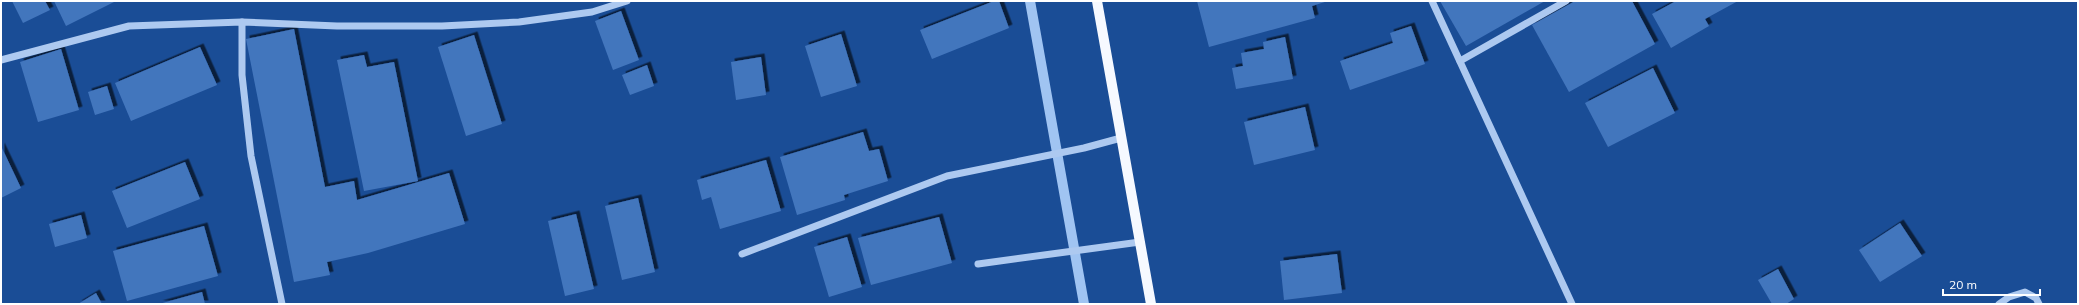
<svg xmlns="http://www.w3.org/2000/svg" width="2079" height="305" viewBox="0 0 2079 305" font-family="Mulish,sans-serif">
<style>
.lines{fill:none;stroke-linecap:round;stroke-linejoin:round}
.stream{stroke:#a0c4f2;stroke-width:10}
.building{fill:#4376bd;filter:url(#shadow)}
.minor{stroke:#adc9f0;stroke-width:7}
.major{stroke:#f6f9ff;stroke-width:10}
</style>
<defs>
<filter id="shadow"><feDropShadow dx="3.5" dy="-3.5" stdDeviation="0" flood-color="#0009"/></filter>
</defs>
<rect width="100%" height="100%" fill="#1a4d96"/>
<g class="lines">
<!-- stream -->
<polyline class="stream" points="1030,1 1084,304"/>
</g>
<!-- building -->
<g class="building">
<polygon points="12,1 45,1 50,10 23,23"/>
<polygon points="54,1 116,1 66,26"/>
<polygon points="994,1 999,1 1009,28 932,59 920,30"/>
<polygon points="1197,1 1328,1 1312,6 1315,18 1209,47"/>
<polygon points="1440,1 1545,1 1466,46"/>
<polygon points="1575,1 1632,1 1655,44 1569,92 1532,25"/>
<polygon points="1676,1 1738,1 1705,19 1709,26 1671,48 1652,14"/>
<polygon points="621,11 639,60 613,70 595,21"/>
<polygon points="1411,26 1425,64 1350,90 1340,61 1393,43 1390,33"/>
<polygon points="294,29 325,187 354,181 357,200 449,173 465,224 368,253 327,262 330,275 294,282 246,39"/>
<polygon points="841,34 857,86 821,97 805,46"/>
<polygon points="474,35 502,124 466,136 438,47"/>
<polygon points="1285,37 1293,79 1236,89 1232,68 1243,66 1241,53 1264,49 1263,42"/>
<polygon points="200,47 217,85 131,121 115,83"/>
<polygon points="61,49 79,110 38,122 20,62"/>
<polygon points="364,55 367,67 394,62 418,181 364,191 337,60"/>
<polygon points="761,57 766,95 736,100 731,62"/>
<polygon points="647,65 654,86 630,95 622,75"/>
<polygon points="1653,68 1675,113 1608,147 1585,103"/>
<polygon points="107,86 114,109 95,115 88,92"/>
<polygon points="1305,107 1315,150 1254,165 1244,122"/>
<polygon points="863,132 869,151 879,149 888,181 844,195 845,200 797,215 780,157"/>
<polygon points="1,146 21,188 1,198"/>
<polygon points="766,160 781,211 720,229 711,197 702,200 697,180"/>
<polygon points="185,162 200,199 127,228 112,191"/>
<polygon points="638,198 655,272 622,280 605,206"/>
<polygon points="576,214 594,289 565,296 548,221"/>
<polygon points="81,215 87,238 55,247 49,224"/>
<polygon points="939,217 952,263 871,285 858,238"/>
<polygon points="1900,223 1922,256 1880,282 1859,250"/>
<polygon points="204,226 218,276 127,301 113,251"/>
<polygon points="847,237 862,287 829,297 814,247"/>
<polygon points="1337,254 1342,293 1284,300 1280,261"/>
<polygon points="1778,269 1794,299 1786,304 1772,304 1758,280"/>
<polygon points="202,292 205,304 159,304"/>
<polygon points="96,293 102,304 78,304"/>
</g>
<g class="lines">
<!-- minor -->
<g class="minor">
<polyline points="1432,1 1572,304"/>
<polyline points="242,22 242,75 251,156 282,304"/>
<polyline points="1,60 129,26 242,22 337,26 442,26 519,22 592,12 627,1"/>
<polyline points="1460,61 1566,1"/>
<polyline points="742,254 947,176 1084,148 1121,138"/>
<polyline points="978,264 1140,242"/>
<polyline points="1999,304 2009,297 2025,292 2036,298 2039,304"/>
</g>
<!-- major -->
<polyline class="major" points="1097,1 1151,304"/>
</g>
<!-- border -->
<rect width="2079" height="305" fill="none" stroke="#ffffff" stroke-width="4"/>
<!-- scale -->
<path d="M1943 289v6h97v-6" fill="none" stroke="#ffffff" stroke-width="2"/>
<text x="1949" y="289" font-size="12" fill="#ffffff" stroke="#1a4d96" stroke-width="3" paint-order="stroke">20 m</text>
</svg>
